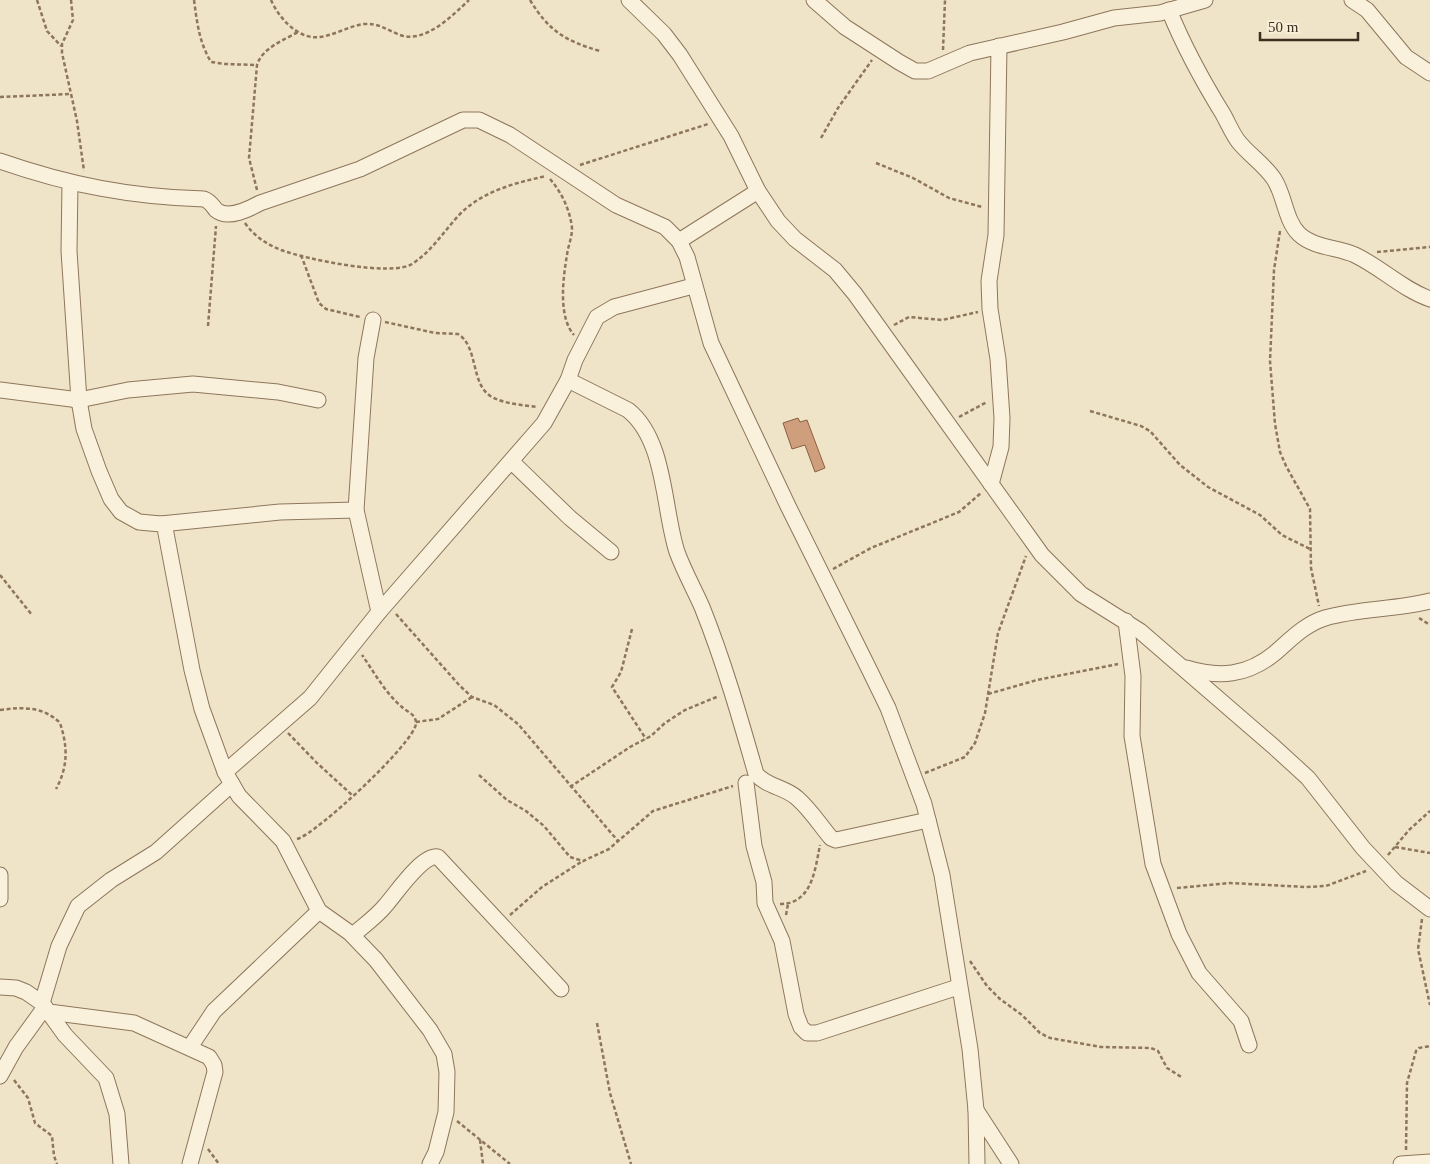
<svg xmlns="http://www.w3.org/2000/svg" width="1430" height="1164" viewBox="0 0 1430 1164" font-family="'Times New Roman',serif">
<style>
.building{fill:#cf9f7d;stroke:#8d5f41}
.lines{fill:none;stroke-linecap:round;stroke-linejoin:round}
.street-casing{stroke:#8d765c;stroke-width:17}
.path{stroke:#8d765c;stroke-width:2.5;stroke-dasharray:4 2.5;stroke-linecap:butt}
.street{stroke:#faf1dc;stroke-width:15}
</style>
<rect width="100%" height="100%" fill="#f0e4c8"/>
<!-- building -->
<polygon class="building" points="798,418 800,422 807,420 825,468 815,472 805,445 792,449 783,423"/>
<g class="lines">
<defs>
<g id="street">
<polyline points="629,0 664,34 680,55 731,136 758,191 778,221 795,239 835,270 855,294 1042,555 1081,594 1140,631 1273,746 1308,778 1363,848 1396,883 1430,909"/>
<polyline points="814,0 845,27 899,62 915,71 928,71 970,53 1063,32 1114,18 1160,13 1205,0"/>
<polyline points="1352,0 1367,10 1406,57 1430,73"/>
<path d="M1169 10C1184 47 1202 80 1223 114 1228 123 1232 133 1238 141 1249 155 1264 164 1274 179 1285 196 1285 220 1299 234 1314 248 1337 247 1355 255 1382 268 1402 289 1430 299"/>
<path d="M0 161C69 185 131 197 204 199 210 201 212 205 216 210 228 220 249 209 260 203L360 169 463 120H479L510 135 616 205 665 227 679 241 687 257 711 343 788 506 869 669 888 708 924 804 942 875 970 1049 976 1110 977 1164"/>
<polyline points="70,183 69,251 79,400 84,429 99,471 111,499 121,512 139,522 161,524 165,528 192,670 202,709 225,772 239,796 283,841 319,911 350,933 376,960 430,1030 444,1054 447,1072 446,1112 436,1152 430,1164"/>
<polyline points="679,241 758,191"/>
<polyline points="373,320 366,358 356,510 379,612"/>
<path d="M568 380 628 410C666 440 663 509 677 552 684 571 694 589 702 607 724 662 740 718 756 774 767 787 785 787 797 798 810 809 820 825 831 838L836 840 928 820"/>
<polyline points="0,390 79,400 128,390 193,384 278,392 318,400"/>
<polyline points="512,462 570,518 611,552"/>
<polyline points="991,484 1001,447 1002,418 998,359 990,309 989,281 996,235 999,46"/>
<polyline points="161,524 280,512 356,510"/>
<polyline points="1126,621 1133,676 1132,736 1153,864 1179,934 1199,973 1241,1021 1249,1045"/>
<path d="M1186 668C1219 678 1247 676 1275 653 1290 640 1305 624 1325 618 1360 608 1395 610 1430 601"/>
<polyline points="225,772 310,698 379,612 544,423 568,380 575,360 597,317 614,307 693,286"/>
<polyline points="746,783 754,846 764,882 765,903 782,941 796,1014 801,1027 807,1033 817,1033 958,987"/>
<polyline points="0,875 0,899"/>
<path d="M353 935C363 926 376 917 385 906 395 895 422 854 438 857L561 989"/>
<polyline points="0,987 16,988 26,992 42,1003 65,1035 106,1078 117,1114 121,1164"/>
<polyline points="42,1003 59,946 78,906 111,880 156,852 232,784"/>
<polyline points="49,1012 134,1023 209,1057 214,1065 215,1072 190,1164"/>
<polyline points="190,1047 214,1011 319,911"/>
<polyline points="0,1076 16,1047 45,1007"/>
<polyline points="976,1110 1011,1164"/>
<polyline points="1401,1164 1430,1162"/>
</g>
</defs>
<!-- street casing -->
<use href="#street" class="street-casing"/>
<!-- path -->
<g class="path">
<polyline points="37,0 47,31 61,46"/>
<polyline points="71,0 73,20 62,44 62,53 77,121 84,171"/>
<path d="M194 0C197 22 199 42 211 62L225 64 257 65"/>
<path d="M271 0C279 18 298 40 320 37 335 35 349 26 364 24 379 23 387 30 400 35 425 44 453 15 469 0"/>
<path d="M530 0C549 31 565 41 600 51"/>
<polyline points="943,50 945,0"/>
<polyline points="0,97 71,94"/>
<polyline points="821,138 838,108 872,60"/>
<polyline points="876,163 913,178 949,198 982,207"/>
<polyline points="580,165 708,124"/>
<path d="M550 179C562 193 570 210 572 228 572 238 568 246 567 255 563 278 558 317 574 335"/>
<path d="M257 190 249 158 257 65C262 48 284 40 298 32"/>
<path d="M245 223C254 236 266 244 281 250 305 259 391 277 412 264 432 251 444 231 460 214 483 191 515 183 546 176"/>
<polyline points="1280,231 1274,270 1270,361 1275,424 1280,452 1286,466 1310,509 1311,568 1319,606"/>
<polyline points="1377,252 1430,247"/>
<polyline points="301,255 319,303 326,309 360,317"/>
<path d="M385 322 435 333 458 334C479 347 470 385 492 397 505 404 523 405 537 407"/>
<polyline points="894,325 909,317 942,320 978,312"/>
<polyline points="208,326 216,226"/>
<polyline points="1090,411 1141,426 1150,431 1180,465 1208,487 1260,515 1282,535 1310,549"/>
<polyline points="959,417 987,402"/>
<polyline points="833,569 871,548 959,512 981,493"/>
<polyline points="0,575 32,615"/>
<polyline points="396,614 460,686 472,697 494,705 518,724 618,841"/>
<polyline points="1419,618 1430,625"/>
<polyline points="632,629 621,672 612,687 646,739"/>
<polyline points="988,694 1037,680 1118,664"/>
<path d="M0 710C22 707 43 706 60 723 68 747 68 767 56 789"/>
<polyline points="416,722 438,719 472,697"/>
<polyline points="288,733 317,763 352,795"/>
<polyline points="925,773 965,757 975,743 985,713 998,633 1026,556"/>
<polyline points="479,775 507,800 526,811 544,826 570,857 583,861 609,849 653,811 733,786"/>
<polyline points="570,787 630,747 651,736 665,723 685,710 719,696"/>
<path d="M297 839C315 835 416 742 416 723 416 714 407 712 402 707 386 694 374 672 362 655"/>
<polyline points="1395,847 1430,853"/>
<polyline points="1388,855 1409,830 1430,811"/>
<polyline points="1177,888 1230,883 1306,887 1326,886 1366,871"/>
<path d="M780 904C812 904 815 870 820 845"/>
<polyline points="510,915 542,887 581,862"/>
<polyline points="786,915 788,904"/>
<polyline points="1422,919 1418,949 1430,1005"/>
<polyline points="970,961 987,986 1000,999 1022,1015 1040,1033 1050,1038 1101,1047 1151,1048 1158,1051 1167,1068 1183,1078"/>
<polyline points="597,1023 610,1093 631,1164"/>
<polyline points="14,1080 28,1098 35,1123 52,1136 54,1156 57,1164"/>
<polyline points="457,1121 510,1164"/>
<polyline points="480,1140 483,1164"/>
<polyline points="208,1149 219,1164"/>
<polyline points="1406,1150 1407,1083 1416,1051 1419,1048 1430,1046"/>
</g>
<!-- street -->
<use href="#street" class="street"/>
</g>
<!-- scale -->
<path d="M1260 32v8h98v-8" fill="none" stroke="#3d2e20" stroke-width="2.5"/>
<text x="1268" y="32" font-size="15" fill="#3d2e20" stroke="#f7eed8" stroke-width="4" paint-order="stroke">50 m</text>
</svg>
